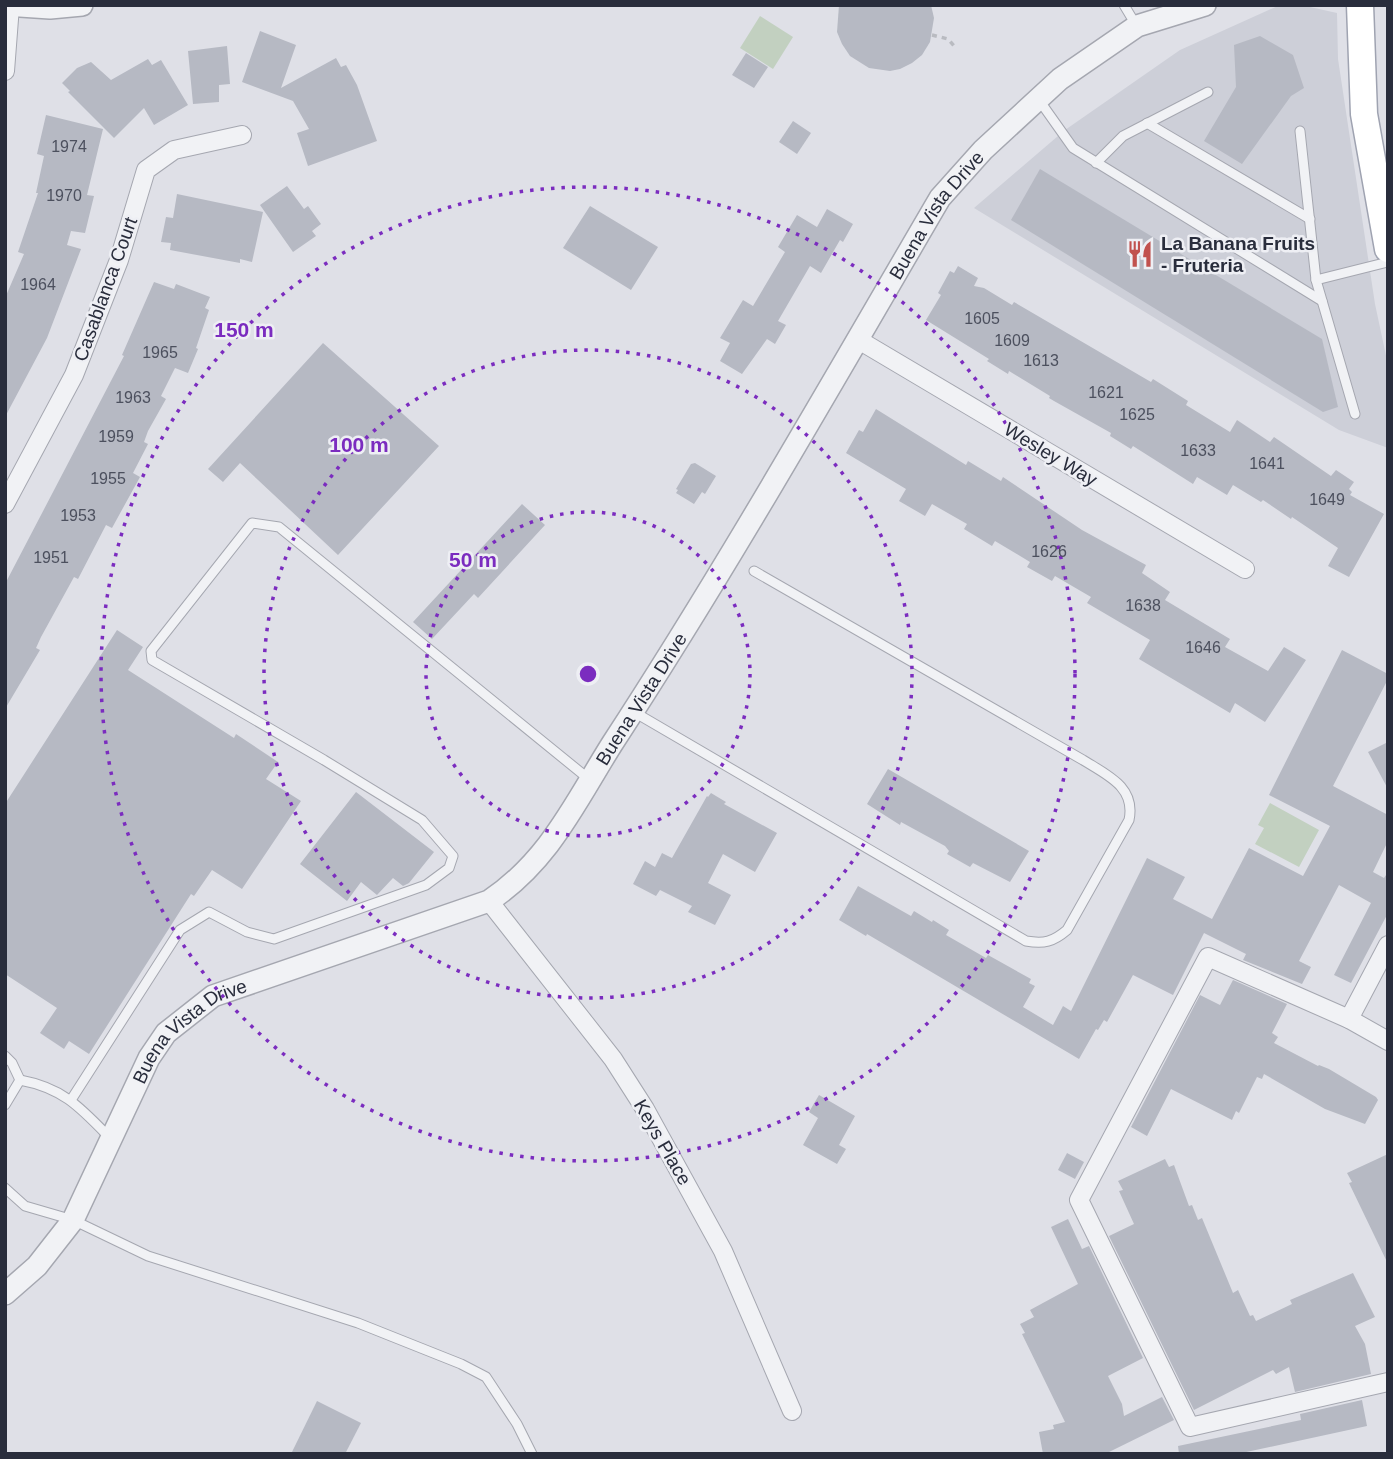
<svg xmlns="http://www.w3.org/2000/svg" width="1393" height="1459" viewBox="0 0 1393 1459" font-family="Helvetica,sans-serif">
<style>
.built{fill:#cdcfd8}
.green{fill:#c2d0c0}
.building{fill:#b6b9c3}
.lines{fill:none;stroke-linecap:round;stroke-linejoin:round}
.service-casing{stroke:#a5a7b0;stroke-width:11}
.minor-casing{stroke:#a5a7b0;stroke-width:20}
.tertiary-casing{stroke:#a5a7b0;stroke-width:24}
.primary-casing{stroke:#9fa3b1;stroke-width:29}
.path{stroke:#b9bbc1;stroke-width:3.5;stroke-dasharray:5 5;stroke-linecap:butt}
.service{stroke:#f1f2f5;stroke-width:9}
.minor{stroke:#f1f2f5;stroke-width:18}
.tertiary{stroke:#f1f2f5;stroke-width:21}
.primary{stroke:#fff;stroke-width:26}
.ring{fill:none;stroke:#7b2cbf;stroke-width:3.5;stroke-dasharray:3.5 7}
.labels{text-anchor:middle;stroke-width:5;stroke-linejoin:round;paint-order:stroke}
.number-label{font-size:16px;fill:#4c505e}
.street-label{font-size:19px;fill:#292d3c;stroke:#eeeff4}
.poi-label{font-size:19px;font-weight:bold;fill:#292d3c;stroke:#eeeff4;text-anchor:start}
.centre{fill:#7b2cbf;stroke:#eeeff4;stroke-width:3.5}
.ring-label{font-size:21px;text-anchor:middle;font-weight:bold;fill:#7b2cbf;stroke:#eeeff4;stroke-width:5;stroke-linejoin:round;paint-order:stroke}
</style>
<rect width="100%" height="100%" fill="#dfe0e7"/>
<!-- built -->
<polygon class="built" points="1280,5 1301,5 1337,13 1338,59 1375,304 1388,365 1388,448 1339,430 974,208 1065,130 1180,50"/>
<!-- green -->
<g class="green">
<polygon points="760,16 793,37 773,69 740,48"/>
<polygon points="1270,803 1319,830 1299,867 1255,844 1264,828 1258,825"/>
</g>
<!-- building -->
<g class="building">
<polygon points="839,5 931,5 934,18 930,42 922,55 912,63 900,69 890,71 869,68 850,56 842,44 837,32"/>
<polygon points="260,31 296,45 281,88 336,58 341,67 346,65 357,85 377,141 308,166 297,133 309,129 293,101 242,82"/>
<polygon points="1260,36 1293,55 1304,88 1291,96 1242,164 1204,141 1236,87 1234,45"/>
<polygon points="227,46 230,84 219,85 219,102 193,104 188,51"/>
<polygon points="746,53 768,67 754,88 732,75"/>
<polygon points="148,59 152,65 161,60 188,105 154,125 144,108 114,138 68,92 70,91 62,83 77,68 91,62 111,80"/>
<polygon points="46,115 103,129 87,195 94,196 85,233 71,231 67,245 81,249 47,338 5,417 5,298 24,254 18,252 38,193 36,193 44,156 37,154"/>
<polygon points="793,121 811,133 797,154 779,142"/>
<polygon points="1040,169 1322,339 1338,407 1323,412 1011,220"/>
<polygon points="287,186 304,209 308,206 321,224 312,231 316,236 293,252 260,205"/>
<polygon points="177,194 263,212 252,262 240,259 240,263 170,250 171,243 161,242 166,217 173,218"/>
<polygon points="590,206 658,247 631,290 563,248"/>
<polygon points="827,209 853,224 843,242 840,240 821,273 810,266 778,321 786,325 775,344 767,339 742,374 720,361 730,343 720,338 743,300 753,306 785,252 778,247 797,215 817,227"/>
<polygon points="958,266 978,278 974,286 984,288 1012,305 1014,302 1151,382 1153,379 1188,401 1186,405 1230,432 1237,420 1270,442 1274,437 1331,476 1336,470 1354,482 1349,489 1352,492 1350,495 1384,514 1349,577 1328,566 1338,548 1292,517 1291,519 1263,500 1261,502 1233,485 1227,495 1197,477 1193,484 1133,446 1131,449 1110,436 1111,433 1054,401 1049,398 1050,396 1009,371 1008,374 987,361 989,359 926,320 941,295 938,293 950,271 954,273"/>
<polygon points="154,282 174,289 176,284 210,297 205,308 209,310 196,348 198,349 188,373 175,368 161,396 166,399 148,431 144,442 148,444 133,473 140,477 112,528 106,525 78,579 74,577 41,637 36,648 40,650 5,709 5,584 124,356 122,355"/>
<polygon points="323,343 439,446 338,555 240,463 223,482 208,469"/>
<polygon points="876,409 966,465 968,461 1001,481 1003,477 1082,530 1146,565 1142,573 1170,592 1165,600 1230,639 1225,647 1268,671 1284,647 1306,660 1265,722 1235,703 1230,713 1139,659 1150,640 1087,603 1091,597 1055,576 1052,581 1027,567 1030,562 995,541 992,546 964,529 967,524 932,504 925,516 899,501 906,489 846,453 859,430 863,432"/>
<polygon points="695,463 716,476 705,494 702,492 694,504 676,493 678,490 676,489 691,464"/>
<polygon points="522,504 545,525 478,598 474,594 432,639 413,622"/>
<polygon points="117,630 143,647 128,670 234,738 236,734 278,762 266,779 301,801 242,889 212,870 194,896 191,894 89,1054 69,1041 64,1049 40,1033 57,1008 5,974 5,804"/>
<polygon points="1342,650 1388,674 1388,679 1333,786 1388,815 1388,841 1373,872 1384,878 1388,872 1388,913 1351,983 1334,975 1371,903 1339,885 1299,961 1311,967 1302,984 1243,960 1246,954 1204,933 1173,995 1133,975 1107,1022 1104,1020 1098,1030 1096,1029 1079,1059 867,934 866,936 839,920 858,886 911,916 914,911 932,922 933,920 949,930 946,935 986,958 988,955 1031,979 1029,983 1035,986 1023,1007 1053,1025 1063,1006 1071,1011 1147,858 1185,877 1173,899 1212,919 1249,848 1303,876 1330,826 1269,795"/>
<polygon points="1388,742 1388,789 1368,752"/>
<polygon points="888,769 1029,851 1010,882 973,863 970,867 947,854 949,851 945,846 901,822 900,825 867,804"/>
<polygon points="356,792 434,852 409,883 403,886 393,878 377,895 361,882 347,901 300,864"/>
<polygon points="711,793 726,802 724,804 777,833 755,872 723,854 708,883 731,895 715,925 688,912 692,906 660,890 656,896 633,884 645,861 655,867 662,853 672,858 707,796 708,797"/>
<polygon points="1233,980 1287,1004 1272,1033 1278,1037 1274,1043 1318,1066 1319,1065 1329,1069 1376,1097 1378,1100 1365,1124 1325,1109 1264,1074 1262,1079 1257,1077 1239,1113 1236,1111 1232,1120 1171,1089 1147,1136 1131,1127 1200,995 1220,1005"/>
<polygon points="819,1095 855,1116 839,1145 846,1149 837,1164 803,1145 818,1118 809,1112"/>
<polygon points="1067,1153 1084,1162 1075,1179 1058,1170"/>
<polygon points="1388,1154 1388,1264 1349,1183 1352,1182 1347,1173"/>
<polygon points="1165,1159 1169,1167 1174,1165 1189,1206 1192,1205 1198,1220 1202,1218 1233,1293 1238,1290 1250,1316 1253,1315 1256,1321 1292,1304 1290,1300 1353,1273 1375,1317 1355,1326 1365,1344 1371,1374 1295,1392 1289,1367 1276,1374 1273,1370 1194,1410 1109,1236 1134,1224 1119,1191 1123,1190 1118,1181"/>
<polygon points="1068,1219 1082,1249 1089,1246 1143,1358 1108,1376 1122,1404 1124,1416 1162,1397 1174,1420 1105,1454 1043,1454 1039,1432 1054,1429 1053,1425 1065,1422 1022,1334 1025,1333 1020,1324 1034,1317 1030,1310 1078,1284 1051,1227"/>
<polygon points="1362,1400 1367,1426 1237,1454 1179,1454 1178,1446 1301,1420 1300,1414"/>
<polygon points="317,1401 361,1423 345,1454 291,1454"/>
</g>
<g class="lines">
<defs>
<g id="service">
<polyline points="1124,5 1136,25"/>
<polyline points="1039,100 1073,148 1322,301"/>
<polyline points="1147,123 1310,219"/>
<polyline points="1300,131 1316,280"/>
<polyline points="1096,163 1123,136 1208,92"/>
<polyline points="1355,414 1316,280 1388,262"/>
<path d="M634 712 1026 941C1044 944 1053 942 1067 930L1129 820C1136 787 1107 775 1083 760L754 571"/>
<polyline points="5,1056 12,1063 20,1080"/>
<polyline points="71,1100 180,930 209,912 247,932 274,939 426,885 449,868 453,856 422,820 324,760 152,660 151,651 252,523 279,527 590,780"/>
<path d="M5 1105 20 1080C63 1088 80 1107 110 1138"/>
<polyline points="5,1188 25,1206 73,1220 148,1256 358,1323 461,1364 486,1377 517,1424 532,1454"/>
</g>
<g id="minor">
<polyline points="5,71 10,6"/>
<polyline points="857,339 1245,569"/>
<polyline points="5,504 74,375 119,260 146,170 174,150 242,135"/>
<polyline points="489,901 613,1059 645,1109 723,1251 792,1411"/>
<polyline points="1349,1019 1388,945"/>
<polyline points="1388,1041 1349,1019 1208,957 1079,1200 1190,1427 1388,1382"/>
</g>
<g id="tertiary">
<polyline points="5,5 50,8 82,5"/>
<path id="s1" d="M5 1294 37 1266 73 1220 149 1058 166 1033 213 996 489 901C549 861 575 803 612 744 728 566 833 381 940 198L983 150 1060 79 1137 26 1205 5"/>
</g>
<polyline id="primary" points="1360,5 1364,114 1388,249"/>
</defs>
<!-- service casing -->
<use href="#service" class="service-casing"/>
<!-- minor casing -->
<use href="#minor" class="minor-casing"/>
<!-- tertiary casing -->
<use href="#tertiary" class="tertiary-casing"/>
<!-- primary casing -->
<use href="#primary" class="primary-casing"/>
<!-- path -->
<polyline class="path" points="932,35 948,39 955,47"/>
<!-- service -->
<use href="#service" class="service"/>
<!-- minor -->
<use href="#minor" class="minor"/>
<!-- tertiary -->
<use href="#tertiary" class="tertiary"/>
<!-- primary -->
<use href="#primary" class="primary"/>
</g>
<!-- distance rings -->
<g class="ring">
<circle cx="588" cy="674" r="162"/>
<circle cx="588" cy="674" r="324"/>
<circle cx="588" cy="674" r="487"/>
</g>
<!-- icons -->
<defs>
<symbol id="restaurant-bare" viewBox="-9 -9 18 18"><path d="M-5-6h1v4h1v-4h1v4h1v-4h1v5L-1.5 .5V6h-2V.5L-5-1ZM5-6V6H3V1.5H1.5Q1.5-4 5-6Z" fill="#c1514e" stroke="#eeeff4" stroke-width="2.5" paint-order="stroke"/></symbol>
</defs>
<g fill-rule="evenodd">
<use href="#restaurant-bare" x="1121" y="235" width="38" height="38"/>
</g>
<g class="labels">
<!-- number labels -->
<g class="number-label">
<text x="69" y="152">1974</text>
<text x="64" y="201">1970</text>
<text x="38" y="290">1964</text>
<text x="982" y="324">1605</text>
<text x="1012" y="346">1609</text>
<text x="160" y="358">1965</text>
<text x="1041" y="366">1613</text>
<text x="1106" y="398">1621</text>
<text x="133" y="403">1963</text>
<text x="1137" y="420">1625</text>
<text x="116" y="442">1959</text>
<text x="1198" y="456">1633</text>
<text x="1267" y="469">1641</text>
<text x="108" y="484">1955</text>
<text x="1327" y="505">1649</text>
<text x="78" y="521">1953</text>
<text x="1049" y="557">1626</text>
<text x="51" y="563">1951</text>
<text x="1143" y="611">1638</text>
<text x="1203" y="653">1646</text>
</g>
<!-- street labels -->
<g class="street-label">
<text dy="7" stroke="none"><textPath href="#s1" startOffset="1484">Buena Vista Drive</textPath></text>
<text transform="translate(105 289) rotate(-70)" y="7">Casablanca Court</text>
<text transform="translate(1051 454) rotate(31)" y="7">Wesley Way</text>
<text dy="7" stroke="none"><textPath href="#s1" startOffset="917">Buena Vista Drive</textPath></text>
<text dy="7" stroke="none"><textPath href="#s1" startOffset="329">Buena Vista Drive</textPath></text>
<text transform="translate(663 1142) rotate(60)" y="7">Keys Place</text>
</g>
<!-- poi labels -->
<g class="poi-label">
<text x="1161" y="250">La Banana Fruits<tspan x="1161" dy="22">- Fruteria</tspan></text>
</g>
</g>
<circle cx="588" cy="674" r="10" class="centre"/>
<g class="ring-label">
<text x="244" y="337">150 m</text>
<text x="359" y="452">100 m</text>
<text x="473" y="567">50 m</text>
</g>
<!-- border -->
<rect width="1393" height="1459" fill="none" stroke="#292d3c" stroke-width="14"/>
</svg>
